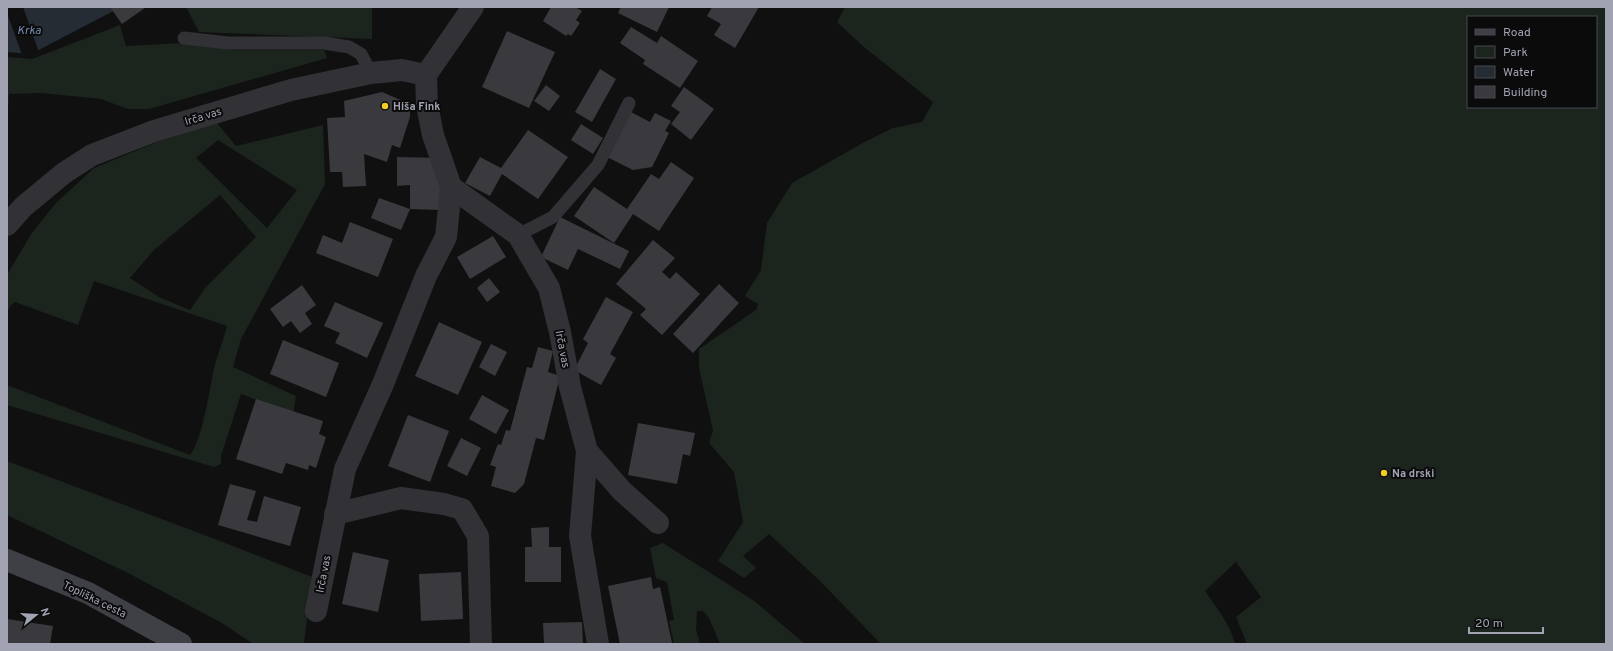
<svg xmlns="http://www.w3.org/2000/svg" width="1613" height="651" viewBox="0 0 1613 651" font-family="Overpass,sans-serif">
<style>
.green{fill:#1c241e;fill-rule:evenodd}
.water{fill:#262c34}
.pier{fill:#101011}
.building{fill:#3a3a3e}
.lines{fill:none;stroke-linecap:round;stroke-linejoin:round}
.lane{stroke:#313136;stroke-width:13}
.street{stroke:#313136;stroke-width:22}
.secondary{stroke:#3f3f46;stroke-width:22}
.poi-dot{fill:#f2cd26;stroke:#0b0b0c;stroke-width:1.5}
.labels{text-anchor:middle;stroke-width:4;stroke-linejoin:round;paint-order:stroke}
.poi-label{font-size:11px;font-weight:bold;fill:#a1a3b2;stroke:#0b0b0c;text-anchor:start}
.street-label{font-size:11px;fill:#a1a3b2;stroke:#0b0b0c}
.water-label{font-size:12px;font-style:italic;fill:#768cae;stroke:#0b0b0c}
</style>
<rect width="100%" height="100%" fill="#101011"/>
<!-- green -->
<g class="green">
<polygon points="186,7 372,7 372,39 199,32"/>
<path d="M845 7H1606V644H1247L1236 617 1261 597 1236 562 1205 591C1216 607 1231 625 1235 644H881L819 580 769 534 743 556 756 568 744 578 718 561 743 522 734 472 709 443 713 431 699 368V349L756 310 758 304 745 296 761 270 767 223 792 183 861 144 893 128 922 122 933 102 864 47 837 22ZM1468 17H1596V107H1468Z"/>
<polygon points="120,25 126,46 183,43 235,50 324,50 327,58 149,109 128,109 101,99 42,93 9,94 7,125 7,57 32,59"/>
<path d="M217 123 236 146 323 125 325 184 241 339 233 367 296 396 293 414 241 394 221 456V464L214 467 7 405V385L190 455C203 440 210 385 215 364 219 351 224 338 227 326L94 281 78 325 15 302 11 305 7 312V275L31 234 56 203 94 168 179 133ZM218 140 297 190 267 228 196 158ZM220 195 256 237 206 287 190 310 159 297 130 278 154 250Z"/>
<polygon points="7,461 215,539 312,577 304,644 253,644 222,623 128,573 7,515"/>
<polygon points="663,543 753,600 805,644 720,644 709,618 703,611 697,611 696,629 700,644 674,644 669,621 674,620 667,582 656,578 650,548"/>
</g>
<!-- water -->
<polygon class="water" points="7,7 121,7 31,54 7,52"/>
<!-- pier -->
<polygon class="pier" points="7,7 23,7 39,52 32,56 22,55 7,13"/>
<!-- building -->
<g class="building">
<polygon points="110,7 144,7 145,8 122,24"/>
<polygon points="551,7 562,8 575,7 582,11 576,20 580,23 571,36 568,34 566,36 543,21"/>
<polygon points="621,7 669,7 657,32 618,13"/>
<polygon points="712,7 759,7 735,48 714,35 721,24 707,16"/>
<polygon points="631,27 657,43 661,36 698,61 680,88 643,64 645,60 620,43"/>
<polygon points="507,31 555,52 529,108 482,87"/>
<polygon points="600,69 616,79 592,122 575,112"/>
<polygon points="546,85 560,96 549,111 534,101"/>
<polygon points="684,87 714,109 691,140 671,124 680,112 671,106"/>
<polygon points="382,92 403,101 410,108 410,117 400,148 392,145 387,162 364,154 366,186 343,187 342,172 330,172 327,118 345,117 344,101"/>
<polygon points="631,112 650,122 655,113 671,121 665,131 669,133 652,167 633,170 607,157"/>
<polygon points="581,124 603,138 593,154 571,140"/>
<polygon points="528,130 568,157 538,199 502,174 490,196 465,183 480,157 501,168"/>
<polygon points="397,157 440,158 440,210 410,209 410,185 397,186"/>
<polygon points="671,162 694,178 659,231 633,214 614,243 574,216 594,187 627,209 651,174 659,179"/>
<polygon points="379,198 410,209 401,230 371,218"/>
<polygon points="560,217 629,251 620,269 578,249 568,270 541,257"/>
<polygon points="350,222 393,239 378,277 316,253 323,235 342,243"/>
<polygon points="493,236 506,257 470,279 457,257"/>
<polygon points="653,240 675,258 662,272 670,279 676,272 700,294 662,335 640,315 646,309 616,284"/>
<polygon points="489,278 500,292 487,302 477,288"/>
<polygon points="719,284 739,303 693,353 673,334"/>
<polygon points="302,285 316,305 305,313 312,324 300,333 291,321 283,327 270,309"/>
<polygon points="606,297 633,312 610,354 616,358 601,385 574,370 588,343 583,339"/>
<polygon points="335,302 383,323 367,358 335,343 340,333 324,326"/>
<polygon points="439,322 482,342 458,395 415,376"/>
<polygon points="283,340 339,363 326,397 270,374"/>
<polygon points="491,344 507,352 495,376 479,367"/>
<polygon points="538,347 553,351 548,372 560,376 544,440 536,438 524,484 515,493 491,486 496,467 490,465 498,444 501,445 506,430 510,431 527,367 532,368"/>
<polygon points="482,395 509,410 496,434 469,419"/>
<polygon points="256,399 323,421 319,434 326,437 316,468 309,465 308,470 286,463 282,474 236,459"/>
<polygon points="408,415 449,431 430,482 388,466"/>
<polygon points="638,423 695,433 690,456 683,454 677,484 628,475"/>
<polygon points="461,438 481,448 467,476 447,466"/>
<polygon points="230,484 256,491 247,520 257,522 264,496 301,507 290,546 218,525"/>
<polygon points="549,527 549,547 561,547 561,582 525,582 525,547 532,547 531,528"/>
<polygon points="353,552 389,560 378,612 342,604"/>
<polygon points="461,572 463,619 421,621 419,574"/>
<polygon points="651,577 653,589 660,587 672,643 666,644 620,644 608,586"/>
<polygon points="7,619 53,626 50,644 7,644"/>
<polygon points="582,622 583,644 544,644 543,623"/>
</g>
<g class="lines">
<!-- lane -->
<g class="lane">
<polyline points="184,38 228,43 324,43 349,47 361,54 371,73"/>
<polyline points="518,235 553,217 598,165 629,103"/>
</g>
<!-- street -->
<g class="street">
<polyline points="451,187 518,235 549,288 560,332 570,387 587,451 622,491 658,523"/>
<polyline points="7,225 23,207 64,173 92,155 154,131 291,90 371,73 402,70 426,75"/>
<polyline points="587,451 580,536 598,644"/>
<polyline points="335,514 401,498 444,504 462,509 478,536 481,644"/>
<polyline points="316,611 345,469 383,384 426,276 446,237 451,187 433,135 427,105 426,75 473,7"/>
</g>
<!-- secondary -->
<polyline class="secondary" points="7,560 88,593 181,644"/>
</g>
<!-- markers -->
<g class="poi-dot">
<circle cx="385" cy="106" r="4"/>
<circle cx="1384" cy="473" r="4"/>
</g>
<g class="labels">
<!-- poi labels -->
<g class="poi-label">
<text x="393" y="110">Hiša Fink</text>
<text x="1392" y="477">Na drski</text>
</g>
<!-- street labels -->
<g class="street-label">
<text transform="translate(203 116) rotate(-17)" y="4">Irča vas</text>
<text transform="translate(563 349) rotate(79)" y="4">Irča vas</text>
<text transform="translate(323 574) rotate(-79)" y="4">Irča vas</text>
<text transform="translate(95 599) rotate(26)" y="4">Topliška cesta</text>
</g>
<!-- water labels -->
<g class="water-label">
<text x="29" y="34">Krka</text>
</g>
</g>
<!-- border -->
<rect width="1613" height="651" fill="none" stroke="#a1a3b2" stroke-width="16"/>
<!-- legend -->
<rect x="1467" y="16" width="130" height="92" fill="#0b0b0c" stroke="#47484e"/>
<rect x="1475" y="29" width="20" height="6" fill="#3f3f46" stroke="#47484e"/>
<text x="1503" y="36" font-size="12" fill="#a1a3b2">Road</text>
<rect x="1475" y="46" width="20" height="12" fill="#1c241e" stroke="#47484e"/>
<text x="1503" y="56" font-size="12" fill="#a1a3b2">Park</text>
<rect x="1475" y="66" width="20" height="12" fill="#262c34" stroke="#47484e"/>
<text x="1503" y="76" font-size="12" fill="#a1a3b2">Water</text>
<rect x="1475" y="86" width="20" height="12" fill="#3a3a3e" stroke="#47484e"/>
<text x="1503" y="96" font-size="12" fill="#a1a3b2">Building</text>
<!-- north arrow -->
<g transform="translate(36 615) rotate(72)" stroke="#0b0b0c" stroke-width="3" paint-order="stroke">
<path d="M0-3L7 15L0 10L-7 15Z" fill="#a1a3b2"/>
<text y="-6" font-size="11" font-weight="bold" text-anchor="middle" fill="#a1a3b2">N</text>
</g>
<!-- scale -->
<path d="M1469 627v6h74v-6" fill="none" stroke="#a1a3b2" stroke-width="2"/>
<text x="1475" y="627" font-size="12" fill="#a1a3b2" stroke="#0b0b0c" stroke-width="3" paint-order="stroke">20 m</text>
</svg>
